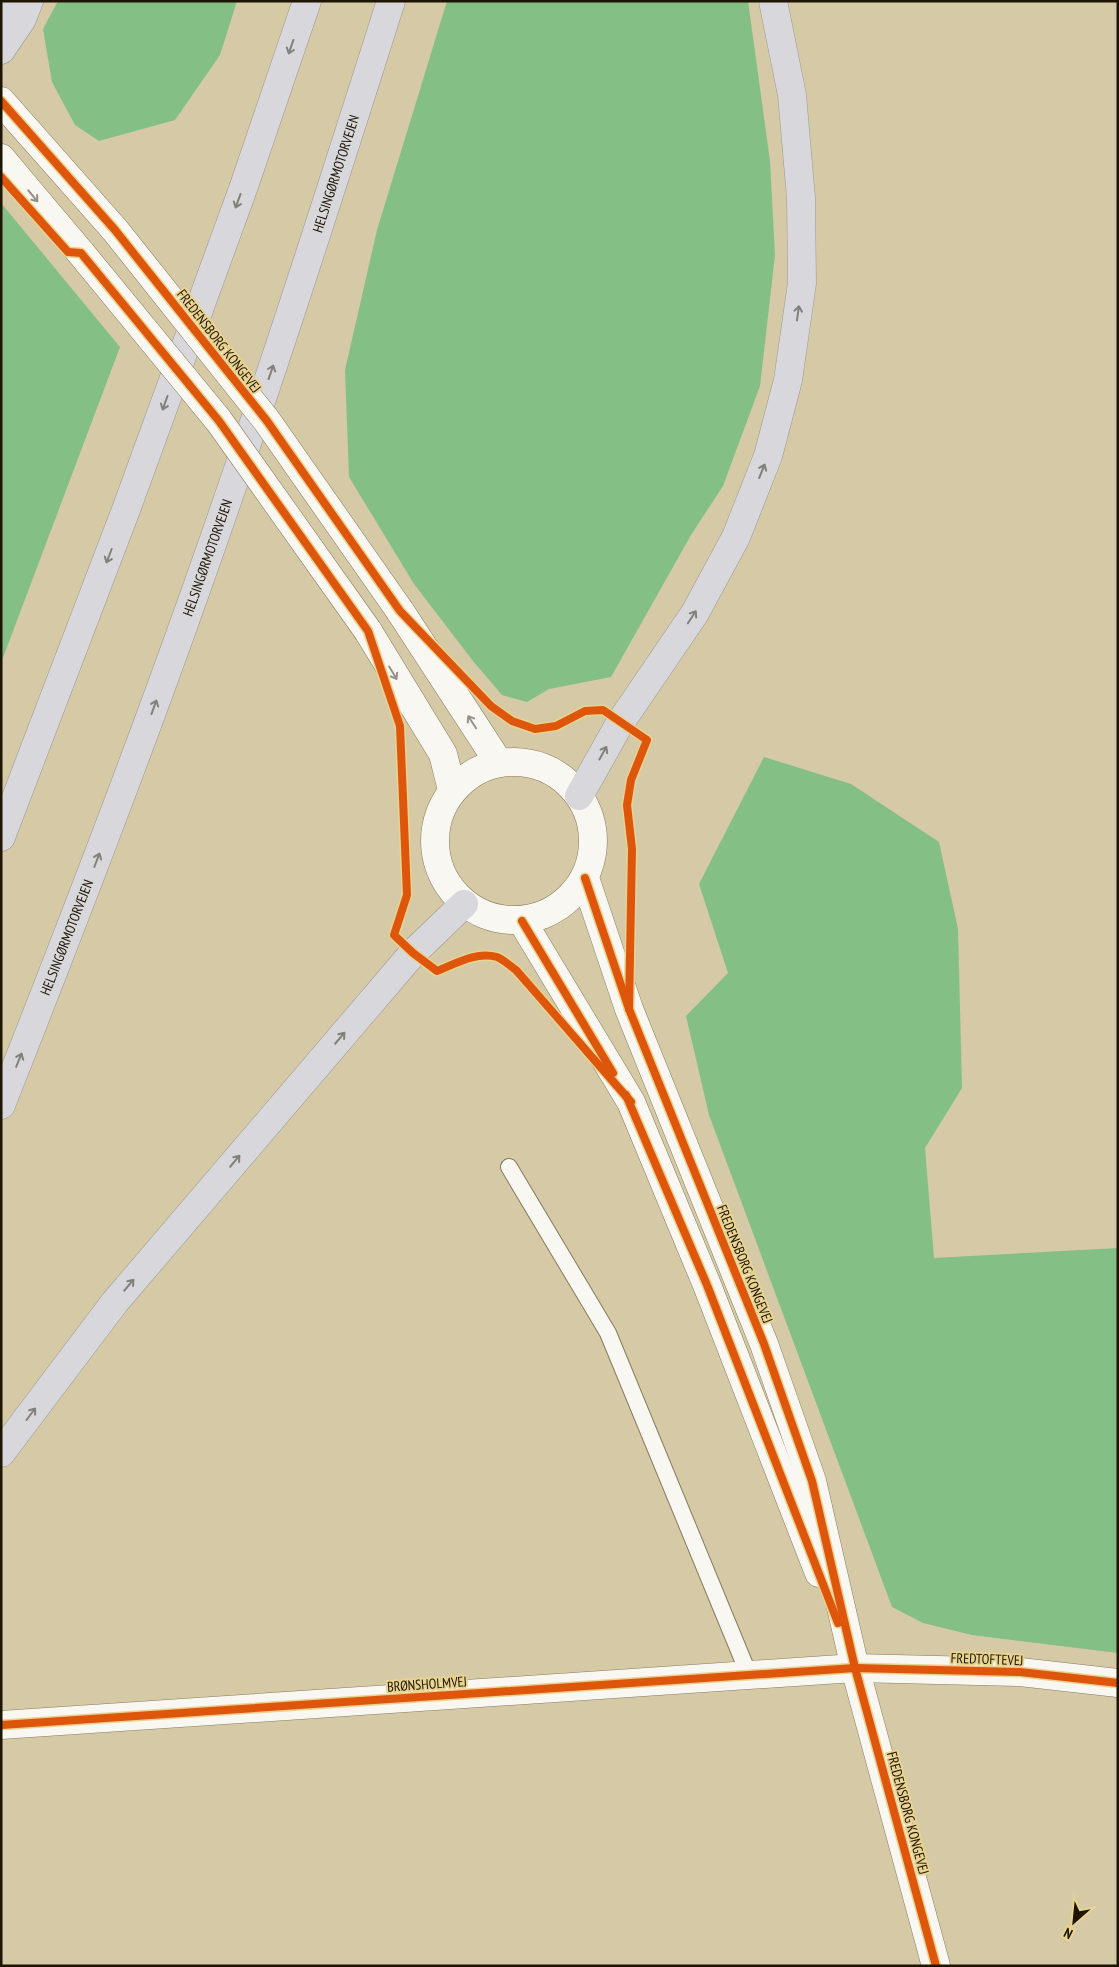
<svg xmlns="http://www.w3.org/2000/svg" width="1119" height="1967" viewBox="0 0 1119 1967" font-family="'PT Sans Narrow',sans-serif">
<style>
.forest{fill:#84bf86}
.lines{fill:none;stroke-linecap:round;stroke-linejoin:round}
.service-casing{stroke:#857b5d;stroke-width:18}
.minor-casing{stroke:#857b5d;stroke-width:29}
.tertiary-casing{stroke:#857b5d;stroke-width:29}
.motorway-casing{stroke:#9b9890;stroke-width:29}
.service{stroke:#f9f7f2;stroke-width:16}
.minor{stroke:#f9f7f2;stroke-width:28}
.tertiary{stroke:#f9f7f2;stroke-width:28}
.motorway{stroke:#d7d7dc;stroke-width:28}
.tertiary-bridge-casing{stroke:#857b5d;stroke-width:29;stroke-linecap:butt}
.tertiary-bridge{stroke:#f9f7f2;stroke-width:28}
.cycleway-casing{stroke:#e9d392;stroke-width:11}
.cycleway{stroke:#de560b;stroke-width:8}
.oneway{stroke:#838079}
.oneway2{stroke:#969185}
.labels{text-anchor:middle;stroke-width:4;stroke-linejoin:round;paint-order:stroke}
.street-label{font-size:14px;fill:#1d1500;stroke:#e9d392}
</style>
<rect width="100%" height="100%" fill="#d5c9a6"/>
<!-- forest -->
<g class="forest">
<polygon points="58,1 237,1 220,55 175,120 99,141 75,125 52,82 43,29"/>
<polygon points="447,1 748,1 770,161 775,255 760,386 723,486 691,535 611,677 549,689 527,702 502,695 473,661 414,584 349,477 345,370 377,230"/>
<polygon points="1,203 120,347 1,663"/>
<polygon points="764,757 851,784 939,842 958,929 962,1088 925,1148 934,1258 1118,1248 1118,1653 972,1635 923,1623 892,1607 709,1115 686,1016 728,973 699,884"/>
</g>
<g class="lines">
<defs>
<polyline id="service" points="509,1167 608,1333 749,1675"/>
<polyline id="minor" points="1,1725 855,1668 1020,1672 1118,1683"/>
<g id="tertiary">
<polyline points="1,101 115,230"/>
<polyline points="1,158 81,253"/>
<polyline points="400,611 499,763"/>
<polyline points="368,631 443,754 452,790"/>
<circle cx="514" cy="841" r="79"/>
<polyline points="585,878 629,1009 764,1344 812,1481 855,1668 936,1966"/>
<polyline points="522,921 631,1102 707,1285 819,1573"/>
</g>
<g id="motorway">
<polyline points="1,11 18,1"/>
<polyline points="1,50 22,19 29,1"/>
<polyline points="579,796 620,723 695,613 736,537 768,456 788,380 802,283 801,198 792,95 773,1"/>
<polyline points="1,837 127,507 244,186 307,1"/>
<path id="s1" d="M1 1105C63 948 124 791 181 632 256 424 324 212 391 1"/>
<polyline points="1,1453 115,1302 413,953 464,904"/>
</g>
</defs>
<!-- service casing -->
<use href="#service" class="service-casing"/>
<!-- minor casing -->
<use href="#minor" class="minor-casing"/>
<!-- tertiary casing -->
<use href="#tertiary" class="tertiary-casing"/>
<!-- motorway casing -->
<use href="#motorway" class="motorway-casing"/>
<!-- service -->
<use href="#service" class="service"/>
<!-- minor -->
<use href="#minor" class="minor"/>
<!-- tertiary -->
<use href="#tertiary" class="tertiary"/>
<!-- motorway -->
<use href="#motorway" class="motorway"/>
<defs>
<g id="tertiary-bridge">
<polyline points="115,230 267,421 400,611"/>
<polyline points="81,253 219,421 368,631"/>
</g>
</defs>
<!-- tertiary-bridge casing -->
<use href="#tertiary-bridge" class="tertiary-bridge-casing"/>
<!-- tertiary-bridge -->
<use href="#tertiary-bridge" class="tertiary-bridge"/>
<defs>
<g id="cycleway">
<polyline points="1,101 115,230 267,421 400,611 491,706 512,721 535,729 556,726 585,711 603,710 647,740 631,780 627,805 632,849 629,1009"/>
<path d="M1 177 68 252 81 253 219 421 368 631 400 726 407 895 394 935 413 953 437 971C455 964 476 951 497 957 503 959 510 966 516 970L631 1102"/>
<polyline points="585,878 629,1009 764,1344 812,1481 855,1668 936,1966"/>
<polyline points="522,921 613,1073"/>
<polyline points="626,1095 707,1285 838,1623"/>
<polyline points="1,1725 855,1668 1020,1672 1118,1683"/>
</g>
</defs>
<!-- cycleway casing -->
<use href="#cycleway" class="cycleway-casing"/>
<!-- cycleway -->
<use href="#cycleway" class="cycleway"/>
</g>
<!-- one-way arrows -->
<defs><path id="oneway-shaft" d="M-6 0H5M1.5-3L5.5 0L1.5 3" fill="none" stroke-width="1.6" stroke-linecap="round" stroke-linejoin="round" transform="scale(1.25)"/></defs>
<g class="oneway">
<use href="#oneway-shaft" transform="translate(291 47) rotate(109)"/>
<use href="#oneway-shaft" transform="translate(238 201) rotate(110)"/>
<use href="#oneway-shaft" transform="translate(798 313) rotate(-82)"/>
<use href="#oneway-shaft" transform="translate(271 372) rotate(-71)"/>
<use href="#oneway-shaft" transform="translate(165 403) rotate(110)"/>
<use href="#oneway-shaft" transform="translate(762 471) rotate(-68)"/>
<use href="#oneway-shaft" transform="translate(109 556) rotate(111)"/>
<use href="#oneway-shaft" transform="translate(692 617) rotate(-57)"/>
<use href="#oneway-shaft" transform="translate(154 707) rotate(-70)"/>
<use href="#oneway-shaft" transform="translate(603 753) rotate(-61)"/>
<use href="#oneway-shaft" transform="translate(97 860) rotate(-69)"/>
<use href="#oneway-shaft" transform="translate(340 1038) rotate(-50)"/>
<use href="#oneway-shaft" transform="translate(19 1060) rotate(-68)"/>
<use href="#oneway-shaft" transform="translate(235 1161) rotate(-50)"/>
<use href="#oneway-shaft" transform="translate(129 1285) rotate(-50)"/>
<use href="#oneway-shaft" transform="translate(31 1414) rotate(-53)"/>
</g>
<g class="oneway2">
<use href="#oneway-shaft" transform="translate(33 196) rotate(50)"/>
<use href="#oneway-shaft" transform="translate(393 673) rotate(59)"/>
<use href="#oneway-shaft" transform="translate(472 722) rotate(-123)"/>
</g>
<g class="labels">
<!-- street labels -->
<g class="street-label">
<text dy="5" stroke="none"><textPath href="#s1" startOffset="990">HELSINGØRMOTORVEJEN</textPath></text>
<text transform="translate(219 341) rotate(52)" y="5">FREDENSBORG KONGEVEJ</text>
<text dy="5" stroke="none"><textPath href="#s1" startOffset="585">HELSINGØRMOTORVEJEN</textPath></text>
<text dy="5" stroke="none"><textPath href="#s1" startOffset="180">HELSINGØRMOTORVEJEN</textPath></text>
<text transform="translate(745 1264) rotate(68)" y="5">FREDENSBORG KONGEVEJ</text>
<text transform="translate(987 1659) rotate(2)" y="5">FREDTOFTEVEJ</text>
<text transform="translate(427 1684) rotate(-4)" y="5">BRØNSHOLMVEJ</text>
<text transform="translate(908 1813) rotate(75)" y="5">FREDENSBORG KONGEVEJ</text>
</g>
</g>
<!-- border -->
<rect width="1119" height="1967" fill="none" stroke="#1d1500" stroke-width="5"/>
<!-- north arrow -->
<g transform="translate(1074 1922) rotate(207)" stroke="#e9d392" stroke-width="4" paint-order="stroke">
<path d="M0-4L9 19L0 12L-9 19Z" fill="#1d1500"/>
<text y="-8" font-size="14" font-weight="bold" text-anchor="middle" fill="#1d1500">N</text>
</g>
</svg>
